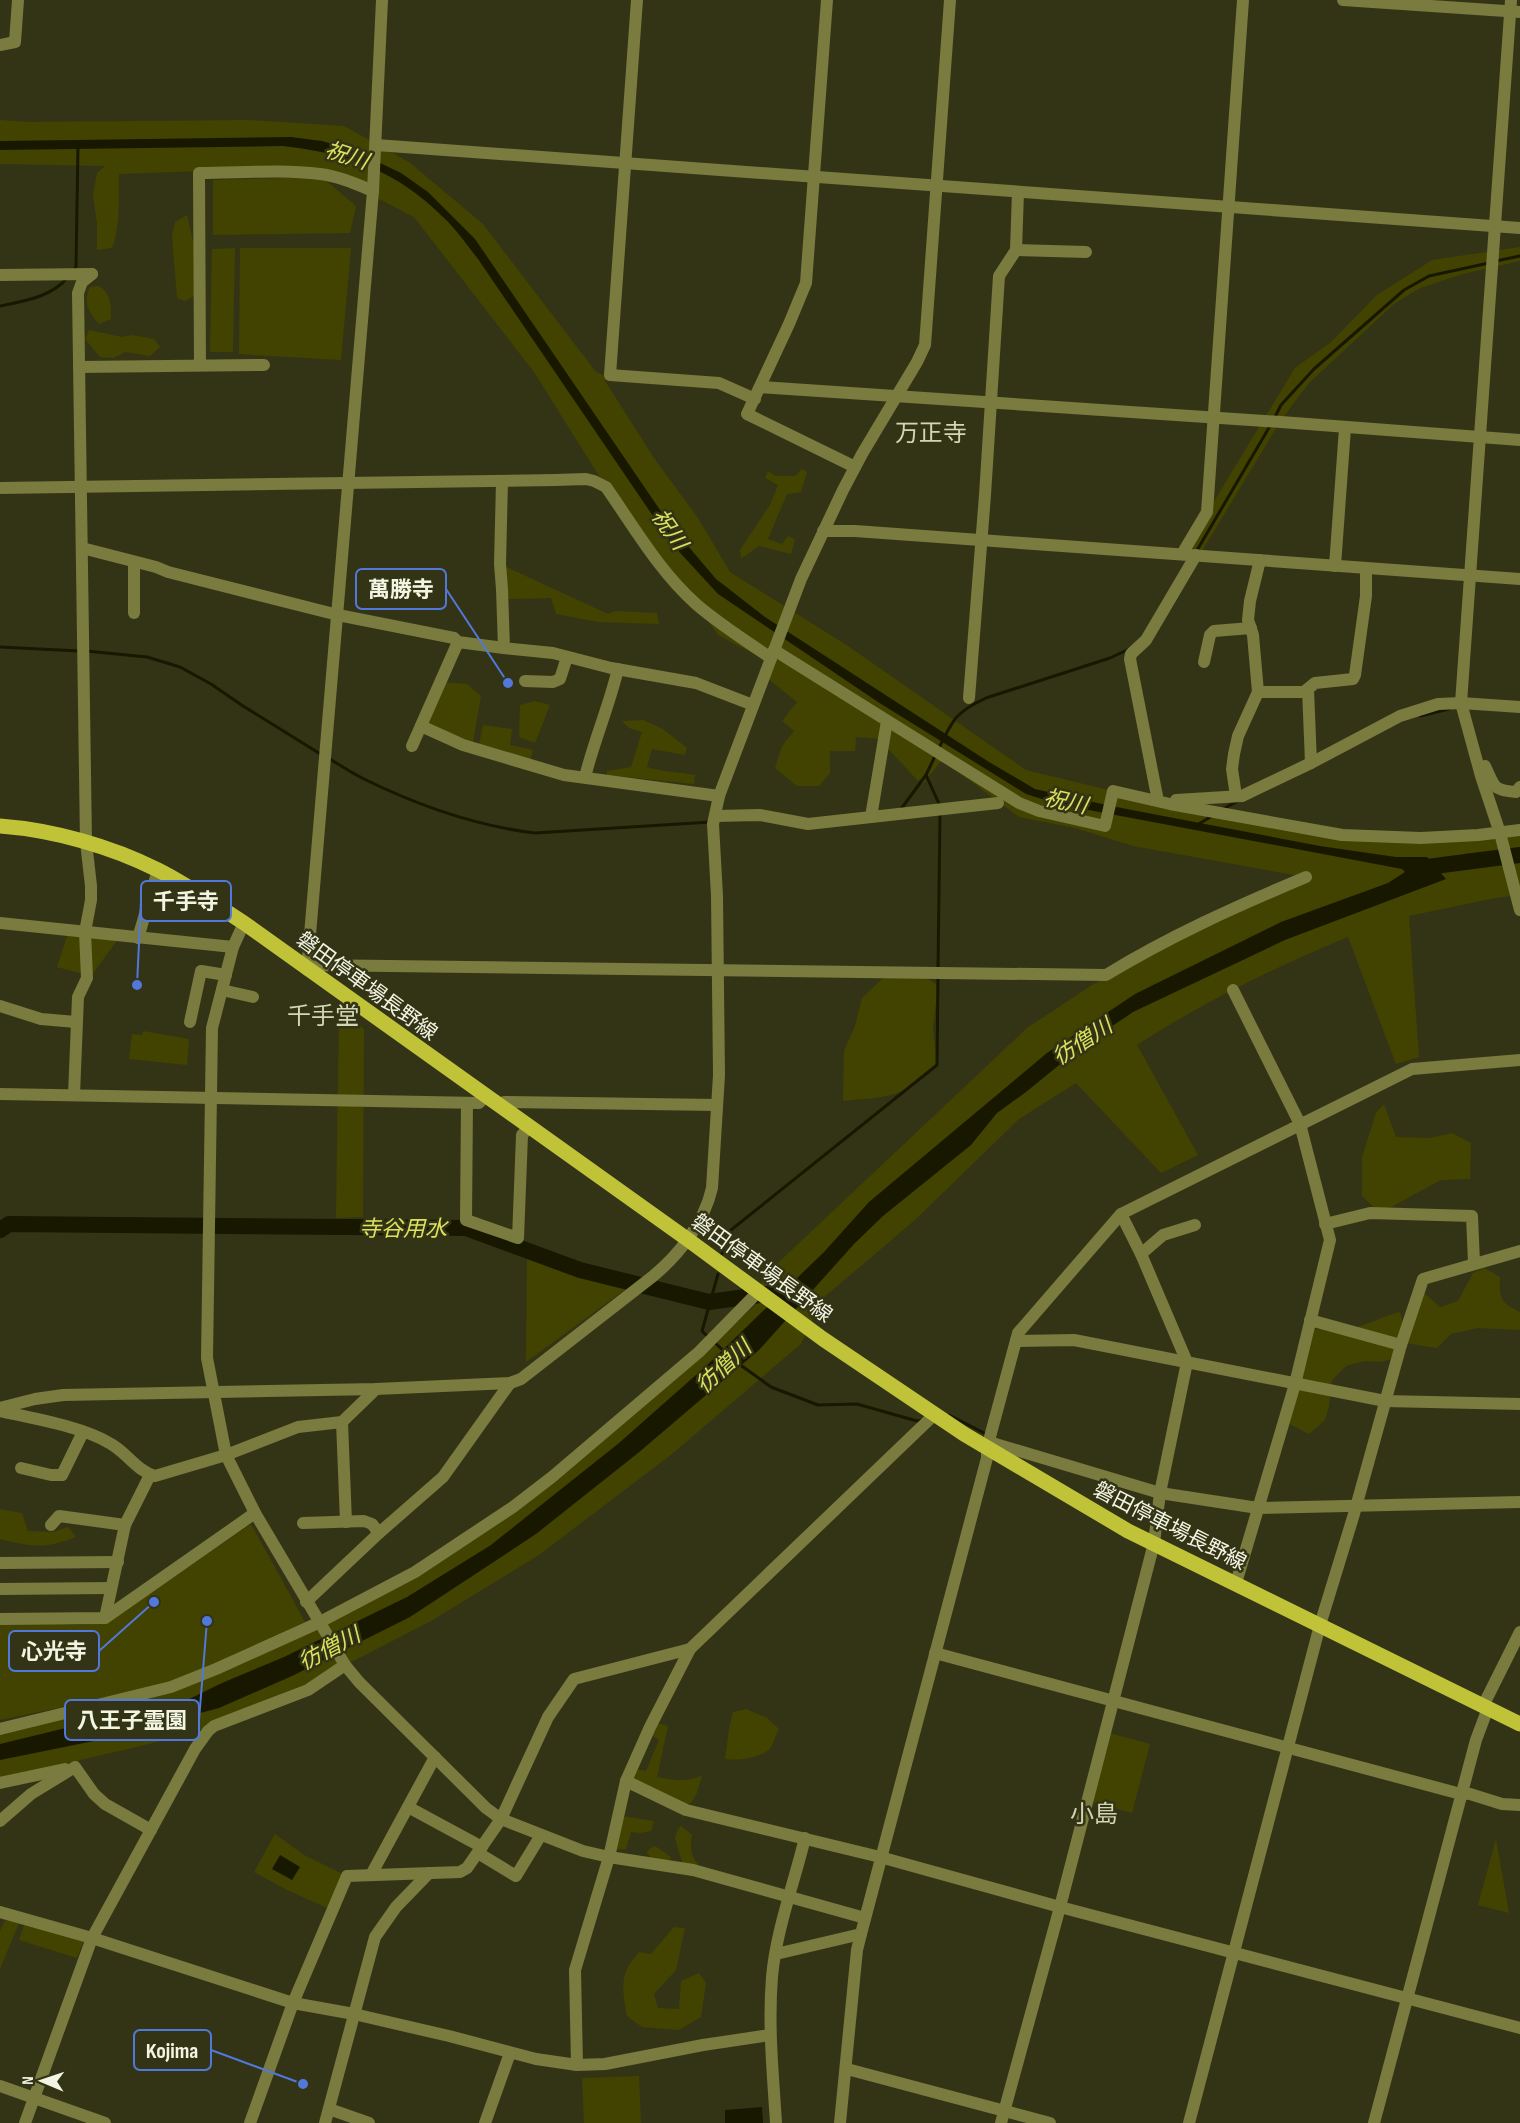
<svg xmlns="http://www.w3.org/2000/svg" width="1520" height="2123" viewBox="0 0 1520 2123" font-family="'Sofia Sans Condensed','Noto Sans JP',sans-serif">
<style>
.green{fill:#424300}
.water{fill:#181800}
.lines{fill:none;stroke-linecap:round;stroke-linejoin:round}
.stream{stroke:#181800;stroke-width:3}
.river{stroke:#181800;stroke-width:16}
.minor{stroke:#797b3f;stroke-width:12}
.major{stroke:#c0c338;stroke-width:15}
.labels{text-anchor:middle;stroke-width:5;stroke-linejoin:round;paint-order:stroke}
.street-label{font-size:21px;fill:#f3f5e3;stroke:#333416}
.water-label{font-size:22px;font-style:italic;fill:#dce15e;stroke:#333416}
.quarter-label{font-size:24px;fill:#d3d6b2;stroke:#333416}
.leader{fill:none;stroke:#5278db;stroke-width:2}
.callout-dot{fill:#5278db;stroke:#333416;stroke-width:2}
.callout{fill:#333416;stroke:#5278db;stroke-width:2}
.callout-label{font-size:22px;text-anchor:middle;font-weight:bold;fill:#f3f5e3}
</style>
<rect width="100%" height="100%" fill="#333416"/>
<!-- green -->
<g class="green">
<path d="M0 120 29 122 249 120 344 126 409 162 483 224 596 372 608 377 605 381 654 458 698 518 730 572 848 646 1026 770 1121 793 1428 842 1520 831V895L1495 898 1409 916 1419 1057 1396 1064 1348 937C1275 967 1203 1002 1137 1045L1198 1155 1161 1173 1076 1083 1019 1119 915 1220 822 1299 801 1344 672 1454 539 1555 431 1621 303 1687 191 1734 0 1779V1729L151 1689 0 1720V1620L78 1625 107 1623 251 1524 305 1622 191 1674 397 1581 513 1507 648 1401 759 1302 762 1278 1027 1028 1092 985 1166 947 1298 885 1305 877 1133 846 1075 828 1019 817 942 760 921 786 925 776 918 781 879 739 856 737 855 751H830V773L819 786H797L775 768 782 746 794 731 782 721 797 702 767 678 769 662 718 635 696 604 606 487 534 372 414 217 340 179 323 178 356 206 350 233 213 235V180L315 177 257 169 119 174C118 199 121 224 112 248L97 250V223L93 195 97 173 105 166 0 164Z"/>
<polygon points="187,215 194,245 196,295 185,301 177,298 172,236 175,222"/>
<polygon points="1520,247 1520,261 1463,274 1420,288 1394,304 1310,382 1296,400 1278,425 1199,556 1182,554 1295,368 1331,342 1377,295 1432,260"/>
<polygon points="235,248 233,352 210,352 212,249"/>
<polygon points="240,248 351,248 341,360 239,354"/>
<path d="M98 286C111 293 111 305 111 319L99 324C88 312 83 302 90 287Z"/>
<polygon points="89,330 122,337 132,335 154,339 160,347 150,356 125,352 113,358 100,357 85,339"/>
<polygon points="802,469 807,472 801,492 787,494 768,539 782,544 788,536 795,539 791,554 759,546 741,559 740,550 770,505 778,485 765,478 768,471 776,476 795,476"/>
<polygon points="500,564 608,614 615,611 657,613 659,624 598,622 556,614 551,598 502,599"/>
<polygon points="441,682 467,684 481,696 472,748 421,726"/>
<polygon points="535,701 550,705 535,743 519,737 520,705"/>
<path d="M643 720 663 729 687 748 685 755 652 749 647 767C663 772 678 772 695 775L694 784 607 775V771L631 767 642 732 629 728 622 721Z"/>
<polygon points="483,725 512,729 510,745 533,750 529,765 478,750"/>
<polygon points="69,930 90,935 117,935 116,942 91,976 57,967"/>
<path d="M917 973 938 985 933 1028 937 1065C927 1073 915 1086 903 1091 884 1099 864 1098 843 1101L844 1051 855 1026 862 998 882 979Z"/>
<polygon points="339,1012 364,1029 363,1217 336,1218"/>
<polygon points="143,1031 189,1039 187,1065 129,1059 132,1034 142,1035"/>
<polygon points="1384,1104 1396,1137 1430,1138 1452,1133 1471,1143 1470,1179 1441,1180 1380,1213 1362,1196 1362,1157 1376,1113"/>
<polygon points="527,1256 626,1289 526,1362"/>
<path d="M1484 1268 1500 1277C1499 1297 1501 1304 1520 1312V1330L1477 1328 1451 1334 1437 1348 1405 1343 1420 1289 1440 1307 1458 1301 1473 1273Z"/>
<path d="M1400 1312 1405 1333 1397 1357 1381 1362 1365 1361 1346 1366 1332 1380 1329 1406 1325 1420 1309 1434 1284 1421 1314 1329C1325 1329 1338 1332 1349 1329 1367 1326 1382 1316 1400 1312Z"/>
<path d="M0 1509 22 1513 28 1531 53 1532 68 1527 76 1537C46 1549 31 1547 0 1539Z"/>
<path d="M746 1709 767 1718 779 1729C776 1734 774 1742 771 1747 764 1758 737 1761 725 1759L729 1729 733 1712Z"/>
<path d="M657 1723 668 1726 657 1777C673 1780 687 1783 702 1775 699 1786 697 1800 686 1807L631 1780 636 1769 646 1771 659 1740 651 1735Z"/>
<polygon points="1109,1733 1150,1744 1132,1813 1089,1801"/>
<polygon points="621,1816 654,1821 651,1831 640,1833 631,1832 626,1849 613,1850"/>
<path d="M681 1826 692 1835C690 1847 690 1855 698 1864L697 1869H686C680 1860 678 1848 675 1838L678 1829Z"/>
<polygon points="275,1834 304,1855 347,1876 327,1908 287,1890 254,1872"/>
<polygon points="1496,1839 1509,1913 1478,1905"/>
<polygon points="655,1846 671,1857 669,1861 651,1858 647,1853 649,1849"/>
<polygon points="5,1920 19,1923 0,1969 0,1931"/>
<polygon points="24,1925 84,1940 77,1958 19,1940"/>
<path d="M674 1927 685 1928 676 1970 654 1994 658 2008 679 2009 681 1981 699 1973 706 1983 701 2017 679 2030 642 2027 627 2016C622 1988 619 1974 639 1952L651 1954Z"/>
<polygon points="639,2076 641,2123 584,2123 582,2078"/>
</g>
<!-- water -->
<g class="water">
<path d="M291 137 322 141 353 150 401 173 428 192 475 239 671 526 716 579 765 617 989 762 1035 789 1111 806 1320 846 1396 857H1427L1446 879 1285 940 1133 1012 1080 1048 1026 1092 997 1113 971 1145 883 1216 854 1244 759 1350 638 1453 536 1534 410 1617 292 1676 219 1708 99 1740 0 1760V1744L127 1713 181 1703 222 1683 284 1657 407 1597 491 1545 619 1443 705 1367 824 1252 869 1202 1047 1053 1135 994 1281 922 1388 883 1405 872 1402 869 1073 807 1045 800 1026 794 878 702 718 594 672 544 478 259C467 245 456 229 443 217 397 171 347 153 283 146L0 150V141Z"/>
<polygon points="1520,848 1520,861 1465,854"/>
<polygon points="280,1855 300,1867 292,1880 272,1869"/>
<polygon points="762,2107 763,2123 725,2123 725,2110"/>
</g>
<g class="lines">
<!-- stream -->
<g class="stream">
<polyline points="1496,261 1520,256"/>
<polyline points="74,270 76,267 78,145"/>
<path d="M0 306C24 301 52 297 68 277"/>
<polyline points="1275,417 1281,405 1314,369 1404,290 1429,276 1489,263"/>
<polyline points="1196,552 1270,426"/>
<polyline points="0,647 79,651"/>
<polyline points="86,651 147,657 180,667 211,684 243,706 322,755"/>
<polyline points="1420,716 1449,709"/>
<path d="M939 748C953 719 956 712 986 698L1110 658 1127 650"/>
<path d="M328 758C340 765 352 773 364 779 417 805 476 826 535 833L711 822"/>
<polyline points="926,775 940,806"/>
<polyline points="901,809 926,775 936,754"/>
<polyline points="1223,809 1238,801"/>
<polyline points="1197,825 1212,816"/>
<polyline points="938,968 940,813"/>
<polyline points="722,1254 726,1234 937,1065 938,975"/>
<polyline points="709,1338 702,1331 718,1274"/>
<polyline points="714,1342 725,1352"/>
<polyline points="739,1364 771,1387 818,1405 857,1404 917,1421 923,1420"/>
<polyline points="949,1415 988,1435"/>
</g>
<!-- river -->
<g class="river">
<polyline points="1414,865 1427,867 1520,855"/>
<polyline points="0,1230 9,1224 466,1228 580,1270 709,1302 795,1290"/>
</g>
<!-- minor -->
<g class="minor">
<polyline points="637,0 610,375 719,383 755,399"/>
<polyline points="827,0 806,283 789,324 747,414 855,467"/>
<polyline points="1343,0 1520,12"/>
<polyline points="1511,0 1461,703 1481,776 1500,833 1520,910"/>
<polyline points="0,45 15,42 18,0"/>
<polyline points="376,145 1520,228"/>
<polyline points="1016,250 1086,252"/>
<polyline points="0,275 92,274"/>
<path d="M200 365 199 173C239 173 280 169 320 174 338 176 356 184 373 191"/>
<polyline points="79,367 264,365"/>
<polyline points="760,387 1281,422 1520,440"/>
<polyline points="502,481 500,564 502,589 504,648 553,653 611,668 696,683 753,705"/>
<path d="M0 488 555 480 586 479 594 481 606 487C634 527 659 571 696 604 719 624 746 641 771 658"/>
<polyline points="823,531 855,531 1520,579"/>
<polyline points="82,548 156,567 168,572 338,615 454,638 458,642 504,648"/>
<polyline points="1182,554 1207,512 1243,0"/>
<polyline points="134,562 134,613"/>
<polyline points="1335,566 1345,428"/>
<polyline points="774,650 1019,803 1039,811 1105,826 1113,791 1170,804 1342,835 1421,838 1478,835 1520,830"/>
<polyline points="1204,662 1210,635 1214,631 1251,628"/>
<polyline points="525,681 553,682 560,679 567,657"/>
<polyline points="1308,689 1311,763"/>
<polyline points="1258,692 1304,692 1315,683 1353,679 1355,675 1366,596 1366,568"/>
<polyline points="969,698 985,495 999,276 1016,250 1018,192"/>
<polyline points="421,726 463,745 564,775 719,796"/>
<polyline points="412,746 458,642"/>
<path d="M1485 766C1495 787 1492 790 1516 792L1520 787"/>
<path d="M585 777C594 741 609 706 618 669"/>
<polyline points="1236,796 1232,769 1234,754 1238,736 1258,692 1253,635 1248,620 1250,601 1260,560"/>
<polyline points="1153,800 1157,796 1130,659 1131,654 1146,640 1196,555"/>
<polyline points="1176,800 1242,796 1311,763 1400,716 1438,704 1461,703 1520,707"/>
<polyline points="715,816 760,815 808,824 998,803"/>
<polyline points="871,817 887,721"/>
<polyline points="0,923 233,947"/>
<polyline points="244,923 233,947 212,1028 207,1358 226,1455 255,1513 345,1665 359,1682 486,1808 501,1819 583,1851 609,1857 693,1870 865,1918"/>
<polyline points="138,938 158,870"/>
<path d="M308 965 1106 975C1170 936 1237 906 1306 877"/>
<polyline points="307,970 373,191 382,0"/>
<polyline points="222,990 253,997"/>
<polyline points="1233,990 1300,1124 1330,1240 1295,1384 1236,1583"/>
<polyline points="0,1006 41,1019 76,1022"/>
<polyline points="190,1022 201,971 226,975"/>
<polyline points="0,1094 479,1103 485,1096"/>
<polyline points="74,1095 78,997 87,978 85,932 91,900 91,886 86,842 78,293 82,282 92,274"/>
<polyline points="467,1103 466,1220 518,1238 522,1135 529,1127"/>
<polyline points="501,1107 504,1102 717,1105"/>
<polyline points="1325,1224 1370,1213 1472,1216 1474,1263"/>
<polyline points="1141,1254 1163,1235 1195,1225"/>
<polyline points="1310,1320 1401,1345"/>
<polyline points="1016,1341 1074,1340 1385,1401 1520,1404"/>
<path d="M0 1408 35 1399 63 1395 376 1389 510 1383 521 1379 652 1277C679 1255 704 1223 712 1188L719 1075 717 896 713 824 719 796 801 579 843 490 862 454 917 362 925 345 950 0"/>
<path d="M0 1411C32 1418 84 1427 111 1444 127 1453 137 1471 155 1476L226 1455 298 1427 342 1422 376 1389"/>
<polyline points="342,1422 346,1522"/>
<polyline points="989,1442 1160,1493 1258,1508 1520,1502"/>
<polyline points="21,1468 51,1475 62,1475 83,1432"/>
<polyline points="303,1523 364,1521 372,1524 379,1533"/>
<polyline points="51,1525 59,1516 125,1525"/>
<polyline points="0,1563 118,1562"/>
<polyline points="0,1589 111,1588"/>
<polyline points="306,1602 379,1533 443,1477 510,1383"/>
<polyline points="105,1618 125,1525 150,1475"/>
<polyline points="0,1619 105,1618 255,1513"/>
<polyline points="935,1653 1457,1793 1470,1794 1502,1804 1520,1805"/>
<polyline points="1483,1706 1520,1632"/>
<polyline points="0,1729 171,1687 216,1669 318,1623 415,1572 513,1507 552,1477 699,1352 758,1292"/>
<polyline points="626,1781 686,1810 880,1857 1060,1907 1520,2028"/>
<polyline points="0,1783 65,1769"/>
<polyline points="408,1807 482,1847"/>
<polyline points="0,1821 31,1794 75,1767 94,1794 105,1804 151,1830"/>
<polyline points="478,1853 516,1876 541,1835"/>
<polyline points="371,1875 435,1757"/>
<polyline points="0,1912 92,1938 293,2003 354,2014 449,2036 536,2059 577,2065 605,2064 703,2045 770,2035"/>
<polyline points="776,1954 861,1934"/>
<polyline points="577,2065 575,1970 609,1857 626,1781 650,1727 690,1649"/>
<polyline points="847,2069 1050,2123"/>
<polyline points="0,2086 105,2123"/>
<polyline points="329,2109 369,2123"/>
<polyline points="25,2123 92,1938 195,1749 208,1731 214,1726 308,1690 345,1665"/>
<polyline points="250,2123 293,2003 347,1876 460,1872 467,1868 501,1819 548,1717 574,1679 690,1649 935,1414"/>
<polyline points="325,2123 375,1937 396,1907 429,1873"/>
<polyline points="485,2123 510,2053"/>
<path d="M776 2123C773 2074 768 2026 772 1977 776 1931 794 1883 805 1838"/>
<polyline points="840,2123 857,1950 861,1934 987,1458 987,1448 1018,1333 1121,1214 1412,1069 1520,1060"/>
<polyline points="1001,2123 1060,1907 1154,1543 1160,1493 1187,1362 1141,1254 1121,1214"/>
<polyline points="1189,2123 1320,1625 1354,1514 1401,1345 1423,1279 1520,1251"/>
<polyline points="1374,2123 1476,1740 1488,1708"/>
</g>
<!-- major -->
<path class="major" d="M0 826C53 830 110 846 158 870 188 885 216 905 244 923L687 1239 823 1339 964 1434 1128 1531 1520 1724"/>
</g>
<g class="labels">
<!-- street labels -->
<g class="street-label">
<text transform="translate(367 986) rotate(36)" y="7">磐田停車場長野線</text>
<text transform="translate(762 1268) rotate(36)" y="7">磐田停車場長野線</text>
<text transform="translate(1170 1526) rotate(27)" y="7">磐田停車場長野線</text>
</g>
<!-- water labels -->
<g class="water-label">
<text transform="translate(347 155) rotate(18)" y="8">祝川</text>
<text transform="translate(670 529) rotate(55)" y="8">祝川</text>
<text transform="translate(1066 801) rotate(12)" y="8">祝川</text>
<text transform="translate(1082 1041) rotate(-33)" y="8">彷僧川</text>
<text x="403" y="1236">寺谷用水</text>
<text transform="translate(723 1366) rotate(-43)" y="8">彷僧川</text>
<text transform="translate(329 1648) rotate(-28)" y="8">彷僧川</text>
</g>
<!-- quarter labels -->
<g class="quarter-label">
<text x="931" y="441">万正寺</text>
<text x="323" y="1024">千手堂</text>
<text x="1094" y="1822">小島</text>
</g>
</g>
<!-- callouts -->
<path class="leader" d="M508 683L446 589M137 985L141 901M154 1602L99 1651M207 1621L199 1720M303 2084L211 2050"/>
<g class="callout-dot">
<circle cx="508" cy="683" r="6"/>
<circle cx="137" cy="985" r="6"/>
<circle cx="154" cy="1602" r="6"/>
<circle cx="207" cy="1621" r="6"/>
<circle cx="303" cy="2084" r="6"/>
</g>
<g class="callout">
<rect x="356" y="569" width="90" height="40" rx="6"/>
<rect x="141" y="881" width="90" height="40" rx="6"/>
<rect x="9" y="1631" width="90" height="40" rx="6"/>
<rect x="65" y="1700" width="134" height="40" rx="6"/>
<rect x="134" y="2030" width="77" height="40" rx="6"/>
</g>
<g class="callout-label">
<text x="401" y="597">萬勝寺</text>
<text x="186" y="909">千手寺</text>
<text x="54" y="1659">心光寺</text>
<text x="132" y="1728">八王子霊園</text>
<text x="172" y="2058">Kojima</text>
</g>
<!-- north arrow -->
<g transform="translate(42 2081) rotate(272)" stroke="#333416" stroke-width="4.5" paint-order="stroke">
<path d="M0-4.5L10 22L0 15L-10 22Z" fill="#f3f5e3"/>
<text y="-9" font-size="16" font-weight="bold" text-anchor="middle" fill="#f3f5e3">N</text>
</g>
</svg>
